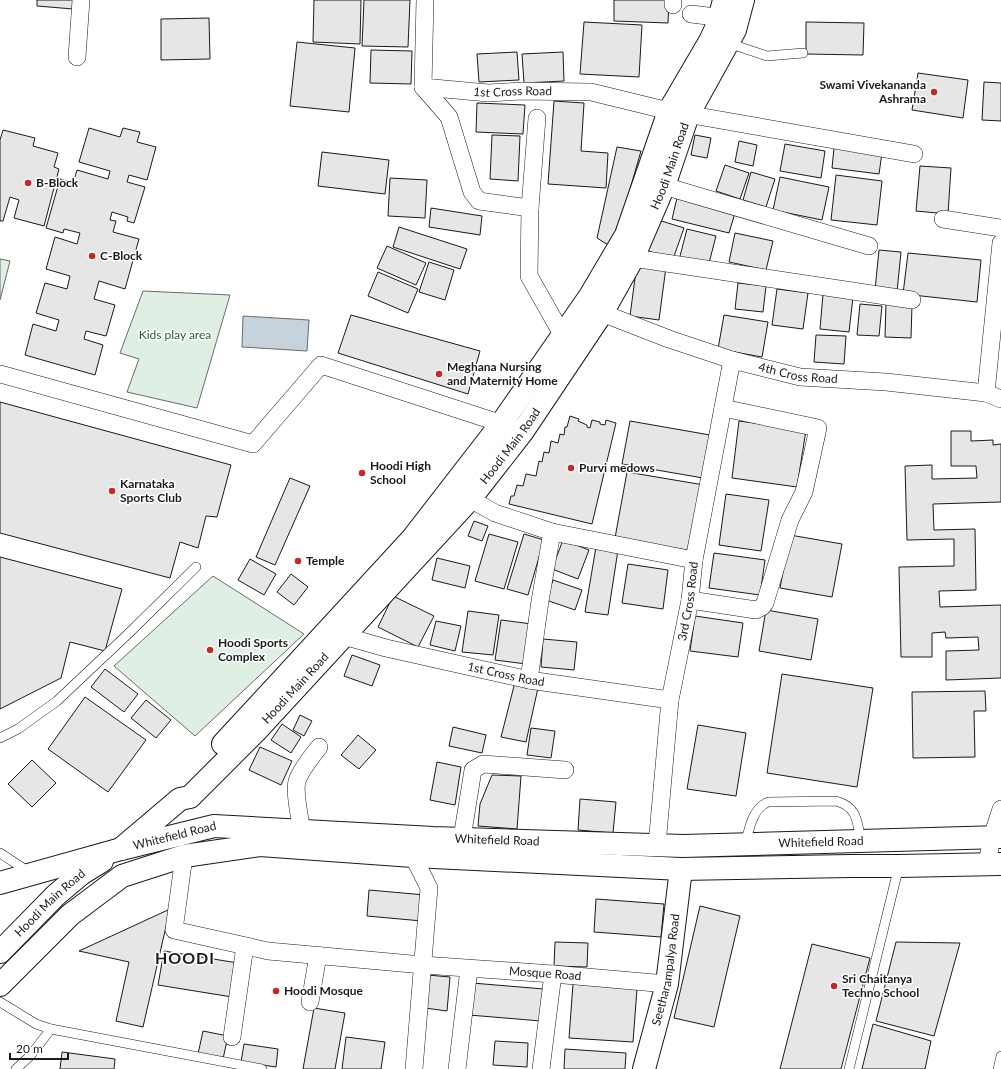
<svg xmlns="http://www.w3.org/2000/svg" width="1001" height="1069" viewBox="0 0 1001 1069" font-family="Lato,sans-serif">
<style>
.green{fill:#e0efe3;stroke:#6a6a6a}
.water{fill:#c6d2dc;stroke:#6a6a6a}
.building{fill:#e6e6e6;stroke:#1a1a1a}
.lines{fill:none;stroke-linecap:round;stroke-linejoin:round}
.service-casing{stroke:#1a1a1a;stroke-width:10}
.minor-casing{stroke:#1a1a1a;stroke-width:18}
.tertiary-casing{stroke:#1a1a1a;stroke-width:24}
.secondary-casing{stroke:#1a1a1a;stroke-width:24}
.primary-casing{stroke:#1a1a1a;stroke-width:24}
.service{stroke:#fff;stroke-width:9}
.minor{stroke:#fff;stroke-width:17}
.tertiary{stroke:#fff;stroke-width:22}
.secondary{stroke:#fff;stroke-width:22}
.primary{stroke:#fff;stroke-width:22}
.poi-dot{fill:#c62828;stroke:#fff;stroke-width:1.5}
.labels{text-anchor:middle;stroke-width:3;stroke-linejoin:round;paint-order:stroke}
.poi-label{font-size:12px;font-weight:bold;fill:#1a1a1a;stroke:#fff;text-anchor:start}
.street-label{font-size:12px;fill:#1a1a1a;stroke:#fff}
.park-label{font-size:12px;fill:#2b5a34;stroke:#fff}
.district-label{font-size:16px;font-weight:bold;letter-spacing:1px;fill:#1a1a1a;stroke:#fff}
</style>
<rect width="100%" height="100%" fill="#fff"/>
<!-- green -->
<g class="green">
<polygon points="0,259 10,261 0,300"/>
<polygon points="143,291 230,295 197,408 127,392 139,359 120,353"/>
<polygon points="213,576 304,634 195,736 114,666"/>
</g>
<!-- water -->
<polygon class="water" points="243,316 309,320 307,351 242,347"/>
<!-- building -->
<g class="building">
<polygon points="37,0 73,0 73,9 37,6"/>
<polygon points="314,0 361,0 360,44 313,42"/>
<polygon points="364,0 410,0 408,47 362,46"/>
<polygon points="614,0 669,0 668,23 614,21"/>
<polygon points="209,18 210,59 161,60 161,19"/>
<polygon points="584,22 642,25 639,77 580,74"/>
<polygon points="806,22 864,23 863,55 806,54"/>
<polygon points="297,42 355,48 349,112 290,106"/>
<polygon points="371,50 412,51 411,84 370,83"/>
<polygon points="517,52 519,80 479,82 477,54"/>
<polygon points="563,52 564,81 524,83 522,54"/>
<polygon points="918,73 968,80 963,118 912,110"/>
<polygon points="984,82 1001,83 1001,121 982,120"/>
<polygon points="554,101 584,103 581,151 608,153 606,188 548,184"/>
<polygon points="477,103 525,105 523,134 476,132"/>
<polygon points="89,128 120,137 123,128 140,132 137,142 156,147 147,180 129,175 127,182 145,187 134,223 127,221 128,217 112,212 110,220 116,221 113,232 139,239 125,289 99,281 94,299 115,305 106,336 86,331 84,339 103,345 95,375 25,355 33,324 56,331 59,320 36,313 45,283 67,289 70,276 46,269 55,237 77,244 80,233 64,229 63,233 46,228 60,179 73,183 77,170 108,179 110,171 79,162"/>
<polygon points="3,130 35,138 33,146 58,153 54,167 59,169 44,226 14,218 19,200 10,197 3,221 0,221 0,140"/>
<polygon points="492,135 520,136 518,181 490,179"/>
<polygon points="695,135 711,138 707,158 691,155"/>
<polygon points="739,141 757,145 753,166 735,162"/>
<polygon points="785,144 825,151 821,178 780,171"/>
<polygon points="617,147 641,151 613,248 597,238"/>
<polygon points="834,148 882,153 879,174 832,168"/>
<polygon points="322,152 389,160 385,194 318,186"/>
<polygon points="725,165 749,173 740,199 716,191"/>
<polygon points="920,166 951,168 948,214 916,211"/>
<polygon points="751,172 775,179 766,207 743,200"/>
<polygon points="836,175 882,181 877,225 831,220"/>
<polygon points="780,177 829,187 822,220 773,210"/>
<polygon points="390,178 427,180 425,218 388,216"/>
<polygon points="677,198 735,213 729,233 672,219"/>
<polygon points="431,208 482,216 480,235 429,227"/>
<polygon points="655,219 684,228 673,259 645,250"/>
<polygon points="399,227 467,249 460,269 393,247"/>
<polygon points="687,229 716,236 708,267 679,260"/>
<polygon points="735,233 773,241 766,270 729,262"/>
<polygon points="387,246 426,263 416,285 377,268"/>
<polygon points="879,250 901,252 897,292 875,290"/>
<polygon points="908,253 981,260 977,302 903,294"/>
<polygon points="429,262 454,270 445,300 419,292"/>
<polygon points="637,263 666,267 659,320 630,316"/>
<polygon points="378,272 418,289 408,313 368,296"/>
<polygon points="738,283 766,286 763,312 735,309"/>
<polygon points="777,289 808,293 803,329 772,325"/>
<polygon points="823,294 853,297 849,332 820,329"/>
<polygon points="886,303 912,305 911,338 885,337"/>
<polygon points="860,304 882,306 879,336 857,335"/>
<polygon points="351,315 480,351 468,394 338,353"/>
<polygon points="724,315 768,322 762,357 718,349"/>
<polygon points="816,335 846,336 844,364 814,362"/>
<polygon points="0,402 231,465 217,517 206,516 198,548 180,542 170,578 0,533"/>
<polygon points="570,416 579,419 578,421 587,425 587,427 590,428 592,420 600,422 600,424 605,425 606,420 616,423 592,524 509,504 511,496 514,496 517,485 523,486 526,474 536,476 539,461 542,462 544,452 549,453 551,441 558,443 560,434 564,435 565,427 567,427"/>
<polygon points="630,421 710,435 703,478 622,464"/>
<polygon points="739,421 806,430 797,487 732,478"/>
<polygon points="951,431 971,431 971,441 993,440 993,445 1001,444 1001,502 933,504 934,530 975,529 976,590 939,591 940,607 1001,605 1001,678 946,680 946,651 979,650 978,637 946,638 945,632 932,633 932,657 901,657 899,567 954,566 954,539 907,540 905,466 932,465 932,479 977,478 976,466 951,466"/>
<polygon points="627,472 704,485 692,551 615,538"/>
<polygon points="290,478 310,486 275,565 256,557"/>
<polygon points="726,494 769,500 761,551 719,545"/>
<polygon points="474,521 488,526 482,541 468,536"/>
<polygon points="489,534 518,542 504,589 475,581"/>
<polygon points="524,534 544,540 528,595 507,589"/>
<polygon points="790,535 842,544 832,597 780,588"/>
<polygon points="563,540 589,550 578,579 552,569"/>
<polygon points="596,547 618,550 608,615 585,612"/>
<polygon points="714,553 765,560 760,595 709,588"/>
<polygon points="0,557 122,589 105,651 70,642 61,678 0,709"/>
<polygon points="437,558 470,566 465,588 432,580"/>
<polygon points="250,559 276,574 264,595 238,580"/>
<polygon points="628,564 668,570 663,609 622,603"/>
<polygon points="291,574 308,587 294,605 277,592"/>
<polygon points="553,580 582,590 575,610 546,600"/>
<polygon points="393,596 434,616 418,647 378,627"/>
<polygon points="766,610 818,619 811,660 759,651"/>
<polygon points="468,611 499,615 493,655 462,652"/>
<polygon points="695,616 743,623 738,657 690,651"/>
<polygon points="501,620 532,624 526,664 495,660"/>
<polygon points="436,621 461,626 455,651 430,645"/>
<polygon points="543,639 577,642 574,670 541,667"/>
<polygon points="352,655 380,665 372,686 344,676"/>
<polygon points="105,669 138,694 124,712 91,687"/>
<polygon points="782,674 873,688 857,787 767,773"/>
<polygon points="515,682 538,688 526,742 501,737"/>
<polygon points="985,691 986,711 974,711 975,757 913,758 912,692"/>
<polygon points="85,697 146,740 108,792 48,749"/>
<polygon points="146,700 171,720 156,738 131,718"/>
<polygon points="300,715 312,721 304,736 293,730"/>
<polygon points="282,724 301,737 291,753 271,740"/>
<polygon points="698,725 746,733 736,796 687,789"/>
<polygon points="453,727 486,735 482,753 449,746"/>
<polygon points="531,728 555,731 551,758 527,755"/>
<polygon points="358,735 376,750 359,769 341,755"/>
<polygon points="260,747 292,761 281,785 249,770"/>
<polygon points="32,760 56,783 32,807 8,784"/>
<polygon points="437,762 461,767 455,805 430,800"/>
<polygon points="492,775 521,776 517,829 478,826 480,804"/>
<polygon points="580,799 616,802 613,833 578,830"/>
<polygon points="369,890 425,895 422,921 367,916"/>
<polygon points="596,899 664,904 661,937 594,932"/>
<polygon points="700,906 740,916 714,1027 674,1018"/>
<polygon points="170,909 143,1027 116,1021 129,962 79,951"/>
<polygon points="555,942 588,943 587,967 554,966"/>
<polygon points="896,942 960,943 934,1036 876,1021"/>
<polygon points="812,944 870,958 841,1069 780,1069"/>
<polygon points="164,951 238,963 232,997 158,985"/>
<polygon points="428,975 450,977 447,1011 425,1008"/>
<polygon points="472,983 544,989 541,1021 469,1015"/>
<polygon points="573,984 637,989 633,1042 569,1038"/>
<polygon points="314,1008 345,1013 335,1069 303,1069"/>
<polygon points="873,1024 931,1041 925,1069 862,1069"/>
<polygon points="203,1031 228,1036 223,1059 198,1054"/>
<polygon points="346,1037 385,1042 381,1069 342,1069"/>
<polygon points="495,1041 528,1043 527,1067 493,1065"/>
<polygon points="244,1044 278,1049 276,1067 241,1062"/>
<polygon points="565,1049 626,1053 625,1069 564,1069"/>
<polygon points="62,1052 115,1059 114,1069 60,1069"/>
</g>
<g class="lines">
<defs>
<g id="service">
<polyline points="728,43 767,56 803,53"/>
<polyline points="0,738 18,729 57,701 129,633 196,567"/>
<path d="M745 843C750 828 752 809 768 802L836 801C858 807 857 822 861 841"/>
<polyline points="0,853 29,872"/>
<polyline points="0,1002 36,1024 51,1029 262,1069"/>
<polyline points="16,1069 30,1056 51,1029"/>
<polyline points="849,1069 899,866"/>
<polyline points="998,1069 1001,1056"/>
</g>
<g id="minor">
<path id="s1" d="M425 0 423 87 488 93 521 91 591 92 669 111 914 154"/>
<polyline points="673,0 673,5"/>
<polyline points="691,14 716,17"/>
<polyline points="77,57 81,0"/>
<polyline points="423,87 449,117 472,192 479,201 530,208"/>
<polyline points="537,118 530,208 529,276 563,336"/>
<polyline points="664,186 869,246"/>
<polyline points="943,219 1001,228"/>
<polyline points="633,258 912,300"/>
<path id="s2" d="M602 313 669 339 732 360 800 377 886 382 986 393 1001 399"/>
<polyline points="0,374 253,444 321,365 512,427"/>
<polyline points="986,393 1001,243"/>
<polyline points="470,499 495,513 552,532 694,560"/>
<polyline points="690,600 756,610 762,607 765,603 790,520 804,492 818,428 723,408"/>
<path id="s3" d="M333 633 386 648 529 680 670 700"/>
<polyline points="529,680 540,601 552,532"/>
<path d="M302 831C300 819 294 792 297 781 301 769 311 758 319 747"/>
<polyline points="462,838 473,770 483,764 565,770"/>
<path id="s4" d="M657 845 670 700 690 600 694 560 732 360"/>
<path id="s5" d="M184 856 174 930 268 951 423 965 553 974 667 984"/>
<polyline points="413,856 429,888 414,1069"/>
<polyline points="987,864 992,837 1001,809"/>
<polyline points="310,1002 318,955"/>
<polyline points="232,1037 245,946"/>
<polyline points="457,1069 469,969"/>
<polyline points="541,1069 553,974"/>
</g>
<g id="tertiary">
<path id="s6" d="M644 1069 667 984 681 869"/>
</g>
<g id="secondary">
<polyline points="223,744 412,539 501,424 590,296 626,235 669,111 710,41 718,24 724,0"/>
<path id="s7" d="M121 849 180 799 190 797 255 732 470 499 523 431 602 313 633 258 664 186 688 115 735 30 743 0"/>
</g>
<g id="primary">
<path id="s8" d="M0 883 121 849 214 826 433 838 683 846 1001 837"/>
<path id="s9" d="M0 952 56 895 81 874 102 861"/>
<polyline points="0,985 70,915 122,876 184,856 260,845 413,856 681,869 851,866 899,866 1001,864"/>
</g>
</defs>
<!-- service casing -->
<use href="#service" class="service-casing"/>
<!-- minor casing -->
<use href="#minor" class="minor-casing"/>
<!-- tertiary casing -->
<use href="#tertiary" class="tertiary-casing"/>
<!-- secondary casing -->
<use href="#secondary" class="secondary-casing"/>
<!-- primary casing -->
<use href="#primary" class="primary-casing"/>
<!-- service -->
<use href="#service" class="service"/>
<!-- minor -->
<use href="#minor" class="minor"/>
<!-- tertiary -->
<use href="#tertiary" class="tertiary"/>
<!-- secondary -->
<use href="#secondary" class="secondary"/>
<!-- primary -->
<use href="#primary" class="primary"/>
</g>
<!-- markers -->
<g class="poi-dot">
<circle cx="934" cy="92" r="4"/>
<circle cx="28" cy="183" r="4"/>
<circle cx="92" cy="256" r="4"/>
<circle cx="439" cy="374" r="4"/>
<circle cx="571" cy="468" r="4"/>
<circle cx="362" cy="473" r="4"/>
<circle cx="112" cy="491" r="4"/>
<circle cx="298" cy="561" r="4"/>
<circle cx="210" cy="650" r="4"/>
<circle cx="834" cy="986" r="4"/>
<circle cx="276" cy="991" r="4"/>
</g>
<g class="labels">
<!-- poi labels -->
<g class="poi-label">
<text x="926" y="89" text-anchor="end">Swami Vivekananda<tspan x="926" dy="14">Ashrama</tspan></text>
<text x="36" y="187">B-Block</text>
<text x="100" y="260">C-Block</text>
<text x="447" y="371">Meghana Nursing<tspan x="447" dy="14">and Maternity Home</tspan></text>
<text x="370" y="470">Hoodi High<tspan x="370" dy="14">School</tspan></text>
<text x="579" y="472">Purvi medows</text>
<text x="120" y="488">Karnataka<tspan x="120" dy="14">Sports Club</tspan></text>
<text x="306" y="565">Temple</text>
<text x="218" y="647">Hoodi Sports<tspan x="218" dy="14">Complex</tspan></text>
<text x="842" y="983">Sri Chaitanya<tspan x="842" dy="14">Techno School</tspan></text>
<text x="284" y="995">Hoodi Mosque</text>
</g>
<!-- street labels -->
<g class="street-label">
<text dy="4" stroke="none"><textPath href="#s1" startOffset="177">1st Cross Road</textPath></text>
<text dy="4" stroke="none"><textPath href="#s7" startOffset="887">Hoodi Main Road</textPath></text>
<text dy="4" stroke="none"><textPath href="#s2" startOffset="206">4th Cross Road</textPath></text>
<text dy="4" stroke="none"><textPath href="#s7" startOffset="563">Hoodi Main Road</textPath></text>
<text dy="4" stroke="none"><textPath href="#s4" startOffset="246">3rd Cross Road</textPath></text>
<text dy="4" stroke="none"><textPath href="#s3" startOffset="178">1st Cross Road</textPath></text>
<text dy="4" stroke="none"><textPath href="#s7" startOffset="239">Hoodi Main Road</textPath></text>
<text dy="4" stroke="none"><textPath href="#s8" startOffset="181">Whitefield Road</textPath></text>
<text dy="4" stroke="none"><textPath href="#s8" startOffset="505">Whitefield Road</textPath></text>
<text dy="4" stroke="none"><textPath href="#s8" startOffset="829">Whitefield Road</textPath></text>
<text dy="4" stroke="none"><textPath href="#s9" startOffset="70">Hoodi Main Road</textPath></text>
<text dy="4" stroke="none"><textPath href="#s6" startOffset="102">Seetharampalya Road</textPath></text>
<text dy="4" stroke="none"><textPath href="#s5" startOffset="449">Mosque Road</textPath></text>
</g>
<!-- park labels -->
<g class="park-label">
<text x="175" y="339">Kids play area</text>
</g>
<!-- district labels -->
<g class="district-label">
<text x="185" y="964">HOODI</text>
</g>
</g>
<!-- scale -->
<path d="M10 1053v6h58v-6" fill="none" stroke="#1a1a1a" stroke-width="2"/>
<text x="16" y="1053" font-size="12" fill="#1a1a1a" stroke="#ffffff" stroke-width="3" paint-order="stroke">20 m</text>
</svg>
